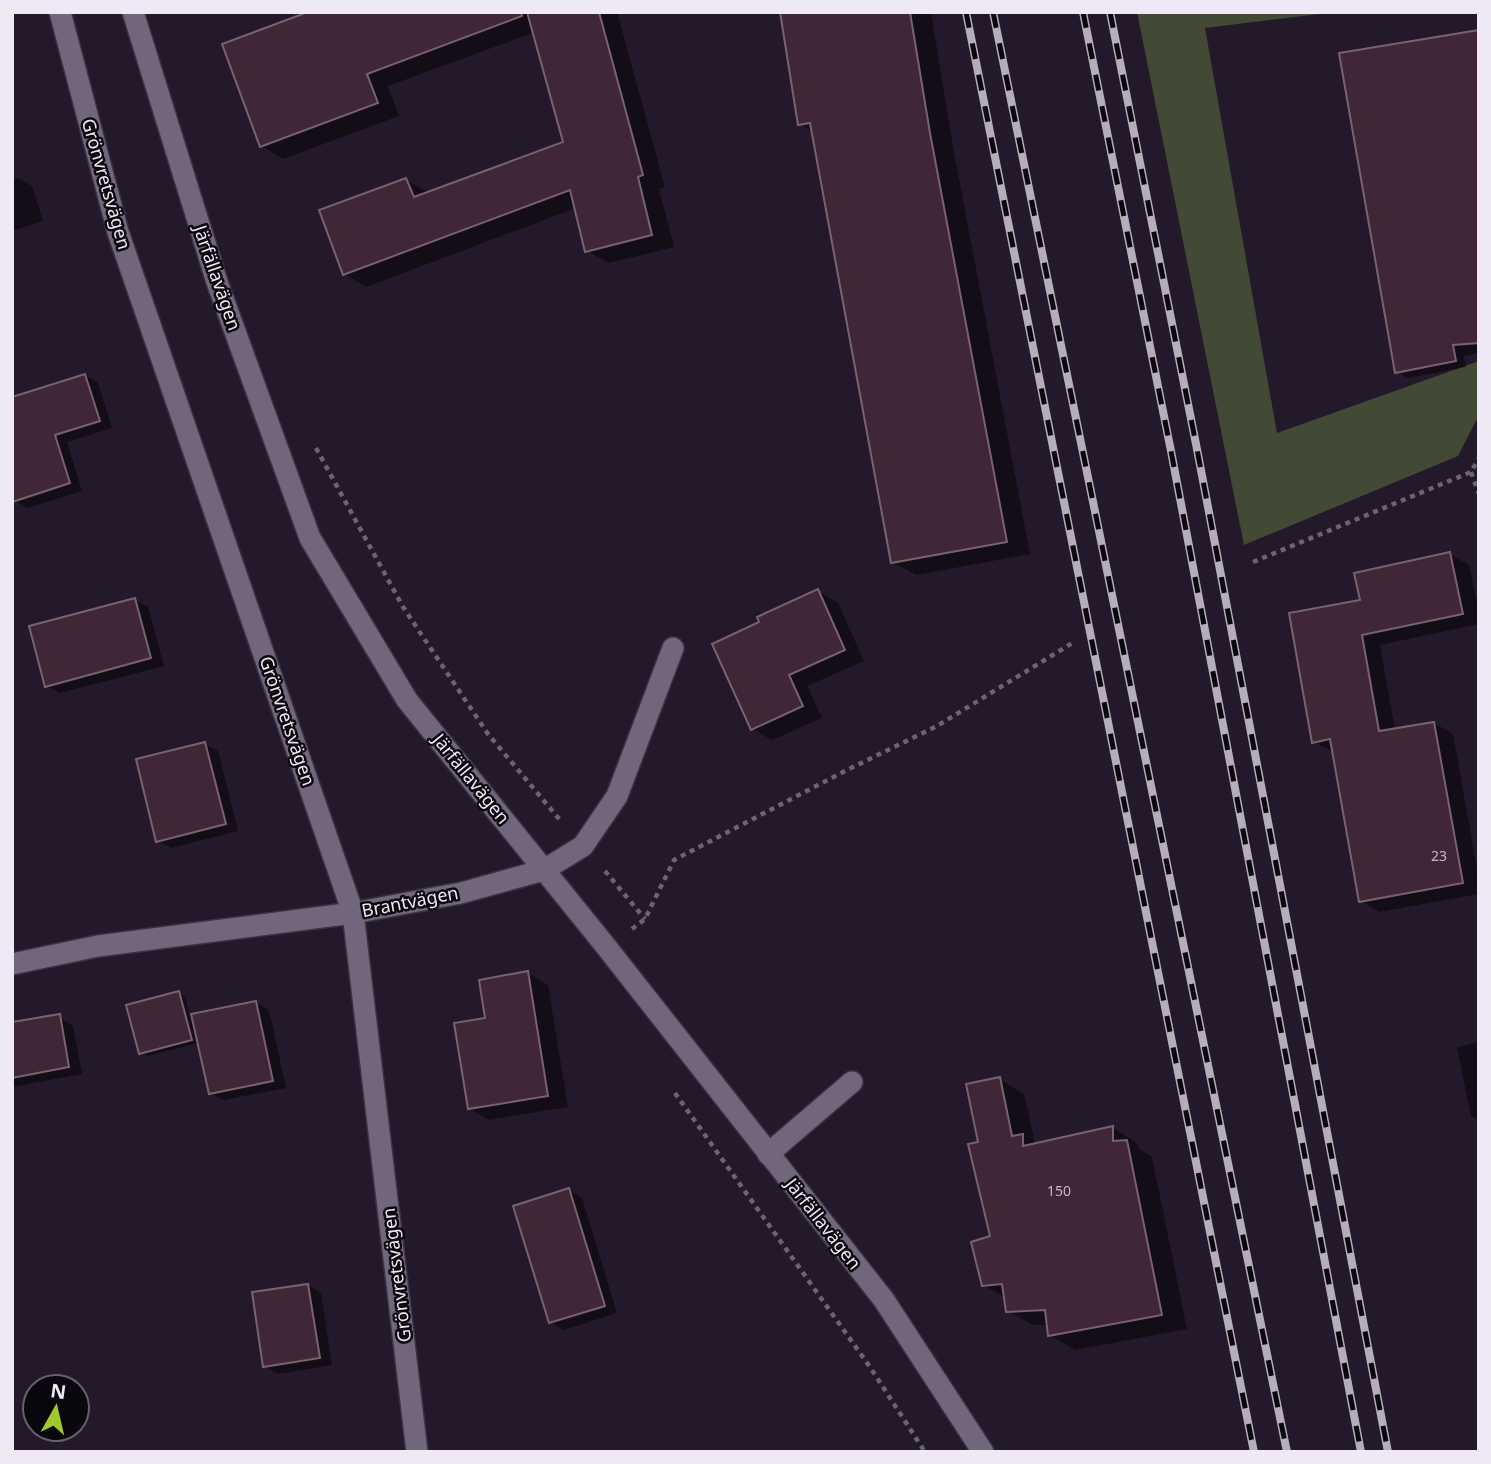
<svg xmlns="http://www.w3.org/2000/svg" width="1491" height="1464" viewBox="0 0 1491 1464" font-family="'Noto Sans',sans-serif">
<style>
.green{fill:#424935}
.shadow{fill:#0007}
.building{fill:#402737;stroke:#796270;stroke-width:2}
.lines{fill:none;stroke-linecap:round;stroke-linejoin:round}
.minor-casing{stroke:#393340;stroke-width:24}
.path{stroke:#6c6373;stroke-width:4.5;stroke-dasharray:5 5;stroke-linecap:butt}
.minor{stroke:#71667b;stroke-width:21}
.rail-casing{stroke:#b4adba;stroke-width:8}
.rail{stroke:#0a070e;stroke-width:5;stroke-dasharray:16;stroke-linecap:butt}
.labels{text-anchor:middle;stroke-width:5;stroke-linejoin:round;paint-order:stroke}
.number-label{font-size:14px;fill:#c3b8c6}
.street-label{font-size:18px;fill:#efe9f5;stroke:#0a070e}
</style>
<rect width="100%" height="100%" fill="#23192b"/>
<!-- green -->
<polygon class="green" points="1137,12 1336,12 1205,28 1277,433 1479,361 1479,415 1458,456 1244,545"/>
<!-- shadow -->
<g class="shadow">
<polygon points="313,12 617,12 665,187 659,189 674,247 609,263 587,251 576,208 366,287 344,274 406,180 430,193 565,143 535,32 388,86 399,116 283,159 261,146"/>
<polygon points="782,12 931,12 953,147 1030,554 916,575 893,562 813,131 800,124"/>
<polygon points="1479,29 1479,353 1464,356 1466,367 1408,378 1397,372 1341,55"/>
<polygon points="18,178 32,186 43,221 12,231 12,180"/>
<polygon points="85,375 98,383 112,428 67,442 82,491 28,508 15,501"/>
<polygon points="1450,554 1469,565 1479,612 1479,624 1380,645 1395,730 1434,723 1453,734 1479,879 1479,894 1379,912 1361,901 1334,752 1313,742 1362,601"/>
<polygon points="818,591 838,603 864,661 807,686 822,718 772,740 753,729"/>
<polygon points="135,600 148,607 164,666 60,693 47,686"/>
<polygon points="205,744 218,751 238,831 171,848 158,841"/>
<polygon points="528,973 548,985 568,1107 489,1120 469,1108 487,1020"/>
<polygon points="179,993 185,997 190,1016 256,1003 269,1010 286,1088 224,1100 210,1093 199,1043 147,1056 141,1053"/>
<polygon points="60,1018 73,1026 82,1074 12,1087 12,1024"/>
<polygon points="1479,1042 1479,1120 1471,1116 1457,1047"/>
<polygon points="999,1079 1024,1094 1035,1143 1038,1144 1113,1128 1137,1143 1138,1148 1152,1157 1187,1329 1075,1350 1050,1335 1049,1325 1033,1325 1008,1311 1006,1298 983,1285 993,1237 980,1144"/>
<polygon points="568,1190 582,1198 617,1313 564,1330 550,1322"/>
<polygon points="308,1285 321,1293 332,1365 278,1374 265,1366"/>
</g>
<!-- building -->
<g class="building">
<polygon points="308,12 521,12 522,16 367,74 378,103 260,147 222,44"/>
<polygon points="527,12 599,12 643,175 638,177 652,235 585,252 570,190 343,275 319,210 406,178 414,197 563,142"/>
<polygon points="780,12 910,12 930,133 1007,542 891,563 810,123 798,125"/>
<polygon points="1479,30 1479,343 1453,345 1456,361 1395,373 1339,53"/>
<polygon points="85,374 100,421 55,435 70,483 12,502 12,397"/>
<polygon points="1450,552 1463,614 1362,635 1379,731 1434,722 1463,883 1359,902 1330,739 1312,743 1289,613 1360,600 1354,573"/>
<polygon points="818,589 845,650 789,675 803,706 751,730 712,644 759,622 757,617"/>
<polygon points="135,598 151,658 45,687 29,626"/>
<polygon points="205,742 226,824 156,842 136,759"/>
<polygon points="528,971 548,1096 468,1109 454,1023 485,1018 479,980"/>
<polygon points="179,991 192,1040 139,1054 126,1005"/>
<polygon points="256,1001 273,1081 209,1094 191,1014"/>
<polygon points="60,1014 69,1067 12,1078 12,1022"/>
<polygon points="1000,1077 1012,1136 1023,1134 1023,1146 1113,1126 1113,1141 1127,1140 1162,1315 1048,1336 1045,1310 1006,1312 1002,1284 982,1286 971,1242 990,1236 968,1144 978,1142 966,1084"/>
<polygon points="569,1188 605,1306 549,1323 513,1206"/>
<polygon points="308,1284 320,1358 263,1367 252,1292"/>
</g>
<g class="lines">
<defs>
<g id="minor">
<polyline points="60,12 118,232 353,913 417,1452"/>
<polyline points="133,12 217,282 310,538 407,700 608,949 884,1300 983,1452"/>
<polyline points="12,964 98,946 353,913 461,893 544,870 583,846 617,796 673,648"/>
<polyline points="768,1154 852,1082"/>
</g>
</defs>
<!-- minor casing -->
<use href="#minor" class="minor-casing"/>
<!-- path -->
<g class="path">
<polyline points="316,448 403,607 488,734 560,820"/>
<polyline points="1471,472 1479,494"/>
<polyline points="1253,562 1471,472 1479,458"/>
<polyline points="605,871 645,919"/>
<polyline points="632,929 645,919 674,860 845,771 937,726 1074,642"/>
<polyline points="675,1093 870,1367 925,1452"/>
</g>
<!-- minor -->
<use href="#minor" class="minor"/>
<defs>
<g id="rail">
<polyline points="966,12 1254,1452"/>
<polyline points="993,12 1287,1452"/>
<polyline points="1083,12 1171,451 1361,1452"/>
<polyline points="1110,12 1196,444 1388,1452"/>
</g>
</defs>
<!-- rail casing -->
<use href="#rail" class="rail-casing"/>
<!-- rail -->
<use href="#rail" class="rail"/>
</g>
<g class="labels">
<!-- number labels -->
<g class="number-label">
<text x="1439" y="861">23</text>
<text x="1059" y="1196">150</text>
</g>
<!-- street labels -->
<g class="street-label">
<text transform="translate(106 184) rotate(74)" y="6">Grönvretsvägen</text>
<text transform="translate(217 278) rotate(71)" y="6">Järfällavägen</text>
<text transform="translate(287 721) rotate(71)" y="6">Grönvretsvägen</text>
<text transform="translate(471 779) rotate(51)" y="6">Järfällavägen</text>
<text transform="translate(410 902) rotate(-11)" y="6">Brantvägen</text>
<text transform="translate(823 1224) rotate(52)" y="6">Järfällavägen</text>
<text transform="translate(397 1275) rotate(-97)" y="6">Grönvretsvägen</text>
</g>
</g>
<!-- border -->
<rect width="1491" height="1464" fill="none" stroke="#efe9f5" stroke-width="28"/>
<!-- north arrow -->
<g transform="translate(56 1408) rotate(8)"><circle r="33" fill="#0a070e" stroke="#66616a" stroke-width="2"/>
<path d="M0-5L12 26L0 18L-12 26Z" fill="#a0c92b"/>
<text y="-10" font-size="19" font-weight="bold" text-anchor="middle" fill="#efe9f5">N</text>
</g>
</svg>
